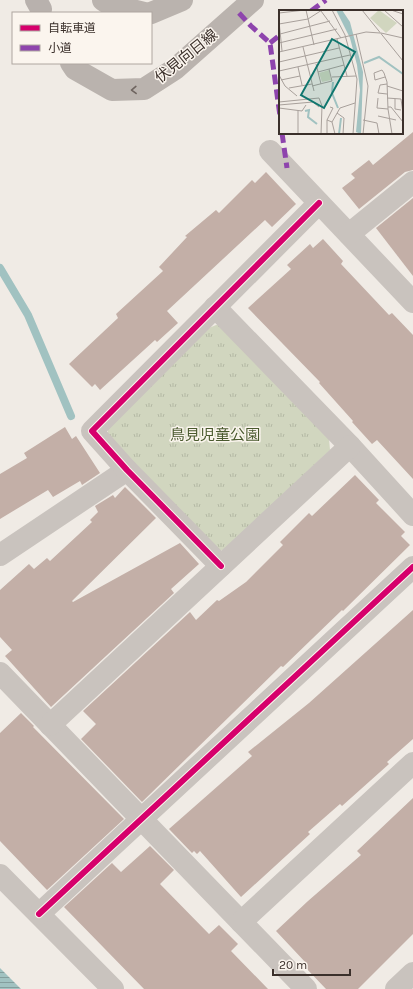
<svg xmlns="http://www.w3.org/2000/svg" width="413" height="989" viewBox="0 0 413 989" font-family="Karla,'Noto Sans JP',sans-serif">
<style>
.park{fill:url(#park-tufts)}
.water{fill:url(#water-rules)}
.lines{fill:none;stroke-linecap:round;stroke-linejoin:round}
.stream{stroke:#a1c2c1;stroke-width:8}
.building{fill:#c3afa7}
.street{stroke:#c9c3be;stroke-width:22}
.secondary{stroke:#bab3ae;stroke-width:22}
.primary{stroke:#b8b1ad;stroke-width:22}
.quiet{stroke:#8e44ad;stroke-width:5;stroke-dasharray:10 5;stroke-linecap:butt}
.cycleway-casing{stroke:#fbf5ee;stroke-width:8}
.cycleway{stroke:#d6006c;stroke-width:6}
.oneway{stroke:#6e645f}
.labels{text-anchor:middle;stroke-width:3;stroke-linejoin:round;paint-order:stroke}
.street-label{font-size:15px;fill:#3b302b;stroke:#fbf5ee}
.park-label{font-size:15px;fill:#4a5a2e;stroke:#fbf5ee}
.inset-river{fill:none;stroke:#a1c2c1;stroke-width:2}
.inset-road{fill:none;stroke:#a8a09b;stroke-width:1}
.view{fill:#0f766e;fill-opacity:0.15;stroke:#0f766e;stroke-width:2}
.inset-edge{fill:none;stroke:#3b302b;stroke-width:2}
</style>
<defs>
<pattern id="park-tufts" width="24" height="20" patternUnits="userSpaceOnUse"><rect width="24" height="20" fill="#d1d6bf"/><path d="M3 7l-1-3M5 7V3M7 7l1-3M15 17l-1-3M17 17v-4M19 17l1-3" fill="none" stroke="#b4b8a4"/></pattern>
<pattern id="water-rules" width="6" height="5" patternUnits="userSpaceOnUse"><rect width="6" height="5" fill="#a1c2c1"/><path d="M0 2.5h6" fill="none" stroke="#849e9d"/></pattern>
</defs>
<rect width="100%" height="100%" fill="#f0ebe5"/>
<!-- park -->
<polygon class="park" points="216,325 219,325 329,439 330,450 225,549 218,552 108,434 108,428 209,328"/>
<!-- water -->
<polygon class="water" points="0,968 21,989 22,989 0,989"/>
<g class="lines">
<!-- stream -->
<polyline class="stream" points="0,268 28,315 71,416"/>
</g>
<!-- building -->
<g class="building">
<polygon points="413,132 413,170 405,172 359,209 342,188 355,178 351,174 369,160 373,165"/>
<polygon points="266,172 296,204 272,227 265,220 167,311 178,323 157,342 155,340 100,390 95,384 92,387 69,364 118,318 116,314 163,271 159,267 187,237 185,236 216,210 219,213 252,180 255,183"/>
<polygon points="413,198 413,276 376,228"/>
<polygon points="323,239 343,261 341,264 389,315 392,313 413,335 413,479 377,440 372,444 352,422 353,421 319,383 320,382 248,308 291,269 287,265 310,244 313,248"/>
<polygon points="65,427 72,439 76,436 100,473 82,485 80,481 53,497 48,490 0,519 0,474 27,458 24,453"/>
<polygon points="355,475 379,500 376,503 405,532 401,536 410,545 343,611 342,610 283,667 281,666 142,802 81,739 96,724 83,711 190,612 196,620 217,600 219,601 246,582 283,545 280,542 309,513 312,516"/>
<polygon points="125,487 156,518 72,601 73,602 180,543 199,564 171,589 174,593 51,707 5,656 12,650 0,637 0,590 29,564 34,569 47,558 50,561 92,522 90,520 98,512 95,506 113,495 115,498"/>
<polygon points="413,610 413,739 387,762 389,764 342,806 340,804 308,832 310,834 241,897 200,851 197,854 194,851 192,853 169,829 252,756 248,752 309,703"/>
<polygon points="21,713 34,726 33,727 124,819 47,890 0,841 0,733"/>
<polygon points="413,798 413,934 358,989 326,989 305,967 307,964 276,931 308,901 361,855 357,851"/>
<polygon points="150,846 174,870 160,884 209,934 219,925 238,944 231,951 268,989 144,989 64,907 112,863 121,872"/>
</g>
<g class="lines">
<!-- street -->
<g class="street">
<polyline points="270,151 413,302"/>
<polyline points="349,234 413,182"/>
<polyline points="215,307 350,446 413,515"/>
<polyline points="0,555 127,470"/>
<polyline points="221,566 127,470 92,431 319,203"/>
<polyline points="0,673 306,989"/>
<polyline points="50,725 350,446"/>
<polyline points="0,875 113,989"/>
<polyline points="39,914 413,567"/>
<polyline points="241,922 413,763"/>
<polyline points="396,989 413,973"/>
</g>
<!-- secondary -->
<g class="secondary">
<polyline points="103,0 109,4 144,13"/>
<polyline points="151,13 182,0"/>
<polyline points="71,63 75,69 112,90 144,89 175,69 253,0"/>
</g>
<!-- primary -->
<polyline class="primary" points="36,0 41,9"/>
<!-- quiet -->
<g class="quiet">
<polyline points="311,11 326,0"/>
<polyline points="239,13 251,26 270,43 280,116"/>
<polyline points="270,43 280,35"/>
<polyline points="282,133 287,168"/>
</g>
<defs>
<g id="cycleway">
<polyline points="221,566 127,470 92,431 319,203"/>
<polyline points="39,914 413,567"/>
</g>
</defs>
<!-- cycleway casing -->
<use href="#cycleway" class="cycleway-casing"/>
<!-- cycleway -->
<use href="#cycleway" class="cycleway"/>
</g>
<!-- one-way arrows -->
<defs><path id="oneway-chevron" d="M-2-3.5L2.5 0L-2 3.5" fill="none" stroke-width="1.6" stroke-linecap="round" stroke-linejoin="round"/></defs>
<use class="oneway" href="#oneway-chevron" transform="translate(134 90) rotate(178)"/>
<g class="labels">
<!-- street labels -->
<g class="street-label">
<text transform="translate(186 56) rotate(-39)" y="5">伏見向日線</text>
</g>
<!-- park labels -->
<g class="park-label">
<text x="215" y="440">鳥見児童公園</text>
</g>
</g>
<!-- overview -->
<g transform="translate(279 10)">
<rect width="124" height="124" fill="#f0ebe5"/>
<path d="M50 60 52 70 43 72 40 63Z" fill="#d1d6bf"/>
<path d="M100 0 118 13 107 23 91 8Z" fill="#d1d6bf"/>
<path d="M57 0H63L71 12 84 62 82 124 77 122 81 80 78 55 71 28Z" fill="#a1c2c1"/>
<path class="inset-river" d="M85 53 100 47 124 64M54 72 53 83 59 98M26 101 30 100 29 107 38 114M60 124 62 108"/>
<path class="inset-road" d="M27 0 35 35M53 0 66 25 78 69 74 124M83 0 124 51M105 0 124 17M112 0 124 4M42 1 62 28M0 3 26 0M0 11 3 41M0 14 29 9 43 0M102 23 124 28M1 24 51 11M77 24 89 76 84 124M58 29 68 66M0 33 58 19M24 37 35 81M0 42 87 22 101 23M0 52 60 38M37 54 42 74M19 57 23 75M0 61 71 45M39 62 65 55M0 65 6 76 18 86M53 67 77 66M106 67 96 70 95 63 103 60 105 63 108 72 109 99 113 124M2 70 21 66M108 74 101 75 99 83 108 84M33 76 53 71 50 59M108 76 124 81M10 78 33 74M99 88 98 98 109 99M108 88 122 89 124 103M116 89V99L122 100M0 92 40 88 43 96M0 95 34 92 40 97M109 97H112L124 112M0 98 23 101 27 95M58 103 65 108 64 124M99 106 117 110M48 110 53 112 61 98 76 93M84 110 98 113 100 124M53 112 56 124M19 124V100M42 124 43 96M48 124V110L54 98 51 97"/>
<path class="view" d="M53 29 76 42 45 98 22 85Z"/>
<rect width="124" height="124" class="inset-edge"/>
</g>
<!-- legend -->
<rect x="12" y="12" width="140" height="52" fill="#fbf5ee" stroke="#aea6a0"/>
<rect x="20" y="25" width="20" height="6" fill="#d6006c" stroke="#aea6a0"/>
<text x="48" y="32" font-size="12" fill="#3b302b">自転車道</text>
<rect x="20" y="45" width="20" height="6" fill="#8e44ad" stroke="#aea6a0"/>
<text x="48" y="52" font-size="12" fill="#3b302b">小道</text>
<!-- scale -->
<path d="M273 969v6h77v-6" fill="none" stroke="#3b302b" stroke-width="2"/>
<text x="279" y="969" font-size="12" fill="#3b302b" stroke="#fbf5ee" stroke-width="3" paint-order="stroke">20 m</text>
</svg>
